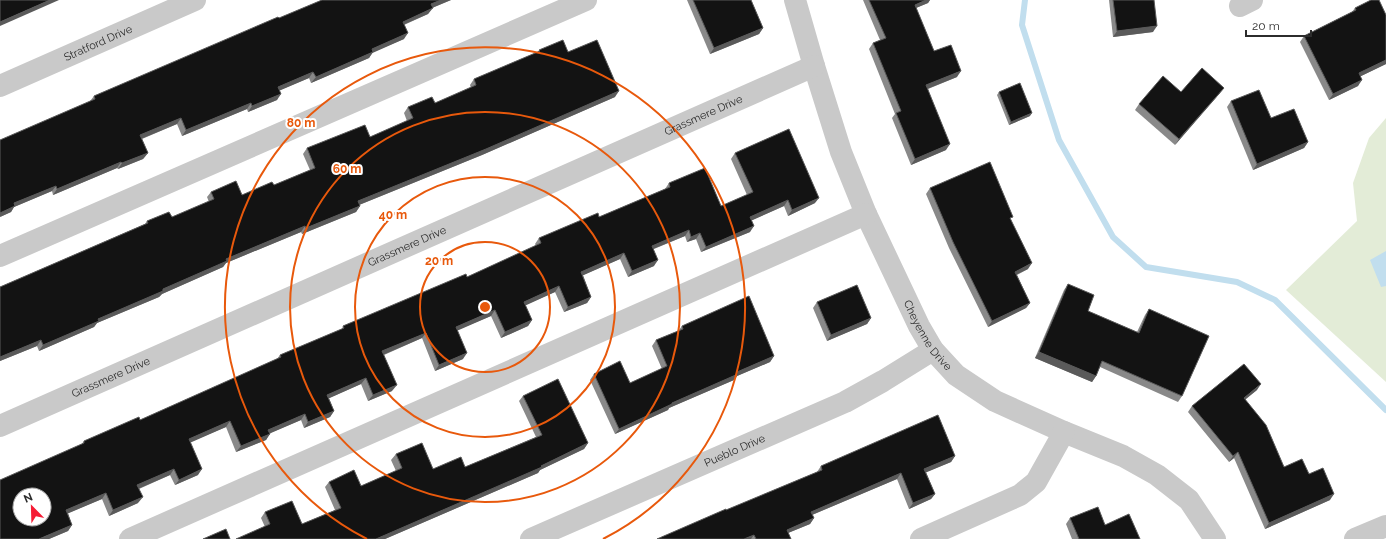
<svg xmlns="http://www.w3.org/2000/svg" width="1386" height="539" viewBox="0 0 1386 539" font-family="Raleway,sans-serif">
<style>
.green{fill:#e3ecd7}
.water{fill:#c1deee}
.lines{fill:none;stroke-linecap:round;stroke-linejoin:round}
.stream{stroke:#c1deee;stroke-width:6}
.minor{stroke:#c9c9c9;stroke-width:22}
.wall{fill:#898989}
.shaded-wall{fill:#5a5a5a}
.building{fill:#131313;stroke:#5a5a5a;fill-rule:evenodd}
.ring{fill:none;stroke:#e8590c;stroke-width:2}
.labels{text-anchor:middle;stroke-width:4;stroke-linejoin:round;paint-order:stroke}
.street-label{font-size:11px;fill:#2c2c2c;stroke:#fff}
.centre{fill:#e8590c;stroke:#fff;stroke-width:2}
.ring-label{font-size:12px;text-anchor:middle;font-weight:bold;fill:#e8590c;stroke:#fff;stroke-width:4;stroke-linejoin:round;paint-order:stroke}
</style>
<rect width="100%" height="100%" fill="#fff"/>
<!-- green -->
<polygon class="green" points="1386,118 1386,382 1286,290 1357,221 1353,183 1369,138"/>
<!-- water -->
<polygon class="water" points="1386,251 1386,286 1381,287 1370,260"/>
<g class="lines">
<!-- stream -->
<polyline class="stream" points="1025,0 1022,25 1059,140 1113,237 1146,267 1237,282 1275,300 1386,410"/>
<!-- minor -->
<g class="minor">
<path id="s1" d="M795 0 814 66 841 152 866 214 919 326 933 350 956 375 995 401 1064 432 1123 456 1157 475 1189 500 1215 539"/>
<polyline points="1240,6 1252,0"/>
<path id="s2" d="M0 86 195 0"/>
<polyline points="0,256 586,0"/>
<path id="s3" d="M0 426 814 66"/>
<polyline points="130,539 866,214"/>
<path id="s4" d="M531 539 845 402 883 381 933 350"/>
<polyline points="921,539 1020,495 1036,482 1064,432"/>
<polyline points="1355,539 1386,526"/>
</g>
</g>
<!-- wall -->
<g class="wall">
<polygon points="322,0 451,0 432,8 428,14 404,25 404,39 373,52 369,58 311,83 309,78 280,90 277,100 248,112 247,109 182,136 177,124 142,139 148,153 143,159 118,169 117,168 53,195 52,191 14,207 11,212 0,217 94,96"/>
<polygon points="687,0 751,0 763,28 759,34 710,54"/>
<polygon points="863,0 930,0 928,3 916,8 934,51 957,77 928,89 946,150 911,165 892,118 895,114 869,49 873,43 880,40"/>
<polygon points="1109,0 1154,0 1153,32 1113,37"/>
<polygon points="1355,8 1386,15 1386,64 1361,76 1358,86 1329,100 1300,42 1304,36 1352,12"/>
<polygon points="539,50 568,52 615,97 482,155 359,205 360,206 356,212 302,234 301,232 226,263 223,267 162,294 159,297 97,323 94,327 39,351 37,346 0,361 0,287 145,224 147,221 172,217 209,202 207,197 211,192 242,195 274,185 310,170 303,154 307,148 370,137 407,121 404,113 408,107 435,103 471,88 470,85 474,79 538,52"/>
<polygon points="999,92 1030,116 1009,125 997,95"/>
<polygon points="1181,92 1220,93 1175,145 1135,110 1139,104"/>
<polygon points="1231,101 1271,118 1308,142 1304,148 1253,170 1227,107"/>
<polygon points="735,153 815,203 788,216 784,206 752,220 750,232 701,252 696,239 687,242 685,236 654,249 654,266 628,277 620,259 583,275 591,297 587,303 564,312 555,292 525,305 532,320 528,326 501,338 491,316 457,330 463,359 435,371 422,338 384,355 392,391 368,401 361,384 329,398 334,411 330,417 304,428 301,420 270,433 266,440 236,452 226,427 190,442 198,475 175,485 170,475 139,489 138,503 109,516 102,499 68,513 72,525 68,531 49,539 81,445 84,441 140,420 277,359 280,355 342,329 343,326 467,277 536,246 535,244 539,238 599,217 665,189 669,183 721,206 747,195 731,159"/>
<polygon points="930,188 1011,220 1028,269 1017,275 1030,303 1026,308 988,327 949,248 926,194"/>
<polygon points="1068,284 1088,311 1137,332 1145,315 1149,309 1182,396 1178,402 1100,367 1096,376 1092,382 1035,358 1064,290"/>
<polygon points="817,302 871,318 867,324 827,341 813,308"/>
<polygon points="682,326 774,356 770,362 737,376 734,380 669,408 668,410 615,434 590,380 594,374 630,383 662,369 652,346 656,340 678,331"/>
<polygon points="1257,390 1245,399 1284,467 1309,474 1330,500 1265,529 1234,458 1229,462 1188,412 1192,406"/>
<polygon points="523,396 588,443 584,449 540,470 538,473 385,539 265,527 261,518 265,512 302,524 335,510 325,487 329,482 361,486 396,471 391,460 396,454 433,469 465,467 536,437 519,401"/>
<polygon points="955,456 951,462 926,472 935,494 931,499 909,509 897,479 812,515 814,518 810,524 788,533 791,539 657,539 817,472 821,466"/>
<polygon points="1070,518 1140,539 1072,539 1066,524"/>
</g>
<!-- shaded-wall -->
<g class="shaded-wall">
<polygon points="50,0 59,0 0,26 0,22"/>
<polygon points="441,0 451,0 427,10 431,4"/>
<polygon points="926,0 930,0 928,3 911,10 915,5"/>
<polygon points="433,8 428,14 398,27 403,22"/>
<polygon points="1157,26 1153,32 1113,37 1117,31"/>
<polygon points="763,28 759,34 710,54 714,48"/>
<polygon points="408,33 404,39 368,55 372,49"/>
<polygon points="373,52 369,58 311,83 316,77"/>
<polygon points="1386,60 1386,64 1355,79 1359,73"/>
<polygon points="961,71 957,77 922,91 926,85"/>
<polygon points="313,72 309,78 274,93 278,87"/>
<polygon points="1362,80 1358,86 1329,100 1333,94"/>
<polygon points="1224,88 1220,93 1175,145 1179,139"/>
<polygon points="619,91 615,97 482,155 354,207 358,201"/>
<polygon points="281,94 277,100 248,112 252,106"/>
<polygon points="251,103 247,109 182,136 186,130"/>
<polygon points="1032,113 1030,116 1009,125 1011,122"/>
<polygon points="181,118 177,124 136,141 140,135"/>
<polygon points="1308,142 1304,148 1253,170 1257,164"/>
<polygon points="950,144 946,150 911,165 915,159"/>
<polygon points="148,153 143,159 118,169 122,163"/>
<polygon points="121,162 117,168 53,195 57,189"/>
<polygon points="56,186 52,191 14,207 11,212 0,217 0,213 14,203"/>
<polygon points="819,198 815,203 788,216 792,210"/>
<polygon points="788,200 784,206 746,223 750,217"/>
<polygon points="360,206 356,212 302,234 306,228"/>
<polygon points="305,226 301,232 226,263 223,267 162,294 159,297 97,323 94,327 39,351 43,345 98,319 226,259"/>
<polygon points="754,226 750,232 701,252 706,247"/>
<polygon points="689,230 685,236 648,251 652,246"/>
<polygon points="700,233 696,239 687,242 691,237"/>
<polygon points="624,253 620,259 577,278 581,272"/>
<polygon points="658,260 654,266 628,277 632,271"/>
<polygon points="1032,263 1028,269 1011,277 1015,272"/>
<polygon points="559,286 555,292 520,308 524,302"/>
<polygon points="591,297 587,303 564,312 568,307"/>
<polygon points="1030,303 1026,308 988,327 992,321"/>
<polygon points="495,310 491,316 452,333 456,327"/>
<polygon points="871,318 867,324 827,341 831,335"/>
<polygon points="532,320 528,326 501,338 505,332"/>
<polygon points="426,333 422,338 378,357 382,351"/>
<polygon points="41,340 37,346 0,361 0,357"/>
<polygon points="1039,352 1096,376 1092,382 1035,358"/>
<polygon points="467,353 463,359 435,371 439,365"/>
<polygon points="774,356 770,362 737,376 734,380 669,408 668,410 615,434 619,429 737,372"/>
<polygon points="366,378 361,384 323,401 327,395"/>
<polygon points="1261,384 1257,390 1240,404 1244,398"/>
<polygon points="397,385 392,391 368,401 373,395"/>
<polygon points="334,411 330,417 304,428 308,422"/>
<polygon points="305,414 301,420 264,436 268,430"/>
<polygon points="230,421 226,427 185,445 189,439"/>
<polygon points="270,434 266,440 236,452 241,446"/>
<polygon points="588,443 584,449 540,470 538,473 385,539 376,539 541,466"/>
<polygon points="1238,452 1234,458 1229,462 1233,456"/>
<polygon points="955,456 951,462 920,475 924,469"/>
<polygon points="174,469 170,475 133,491 137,485"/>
<polygon points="202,469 198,475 175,485 179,480"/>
<polygon points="901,473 897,479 807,517 811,512"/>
<polygon points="106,493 102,499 62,516 66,510"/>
<polygon points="935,494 931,499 909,509 913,503"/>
<polygon points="1334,494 1330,500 1265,529 1269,523"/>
<polygon points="143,497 138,503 109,516 113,510"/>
<polygon points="814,518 810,524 783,535 787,530"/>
<polygon points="72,525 68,531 49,539 39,539"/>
<polygon points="754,535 751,539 744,539"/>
</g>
<!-- building -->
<g class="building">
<polygon points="0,0 50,0 0,22"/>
<polygon points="322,0 441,0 431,4 433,8 403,22 408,33 372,49 373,52 316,77 313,72 278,87 281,94 252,106 251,103 186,130 181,118 140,135 148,153 122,163 121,162 57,189 56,186 14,203 15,206 0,213 0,140 95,99 94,96 278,17 279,18"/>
<polygon points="693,0 751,0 763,28 714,48"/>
<polygon points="869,0 926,0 915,5 934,51 951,45 961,71 926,85 950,144 915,159 896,113 901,111 873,43 886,38"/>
<polygon points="1113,0 1154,0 1157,26 1117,31"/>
<polygon points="1371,0 1379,0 1386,15 1386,60 1359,73 1362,80 1333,94 1304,36 1356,10 1355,8"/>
<polygon points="563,40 568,52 597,40 619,91 486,149 358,201 360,206 306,228 305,226 226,259 227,261 163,289 163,291 98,319 99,321 43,345 41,340 0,357 0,287 148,223 147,221 169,212 172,217 214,199 211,192 236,181 242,195 272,182 274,185 315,168 307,148 365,125 370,137 413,118 408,107 432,97 435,103 476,85 474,79 540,51 539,50"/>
<polygon points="1202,68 1224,88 1179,139 1139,104 1163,76 1181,92"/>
<polygon points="1020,83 1032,113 1011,122 999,92"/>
<polygon points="1259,90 1271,118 1294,109 1308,142 1257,164 1231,101"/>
<path d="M789 129 819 198 792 210 788 200 750 217 754 226 706 247 700 233 691 237 689 230 652 246 658 260 632 271 624 253 581 272 591 297 568 307 559 286 524 302 532 320 505 332 495 310 456 327 467 353 439 365 426 333 382 351 397 385 373 395 366 378 327 395 334 411 308 422 305 414 268 430 270 434 241 446 230 421 189 439 202 469 179 480 174 469 137 485 143 497 113 510 106 493 66 510 72 525 39 539H0V480L84 443V441L139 417 140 420 281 357 280 355 344 328 343 326 466 274 467 277 541 243 539 238 598 213 599 217 670 187 669 183 705 168 721 206 753 192 735 153ZM20 495H44V519H20Z"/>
<polygon points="990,162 1013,217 1010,218 1032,263 1015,272 1030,303 992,321 953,242 930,188"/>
<polygon points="1068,284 1094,295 1088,311 1139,333 1149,309 1209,336 1182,396 1102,361 1096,376 1039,352"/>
<polygon points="857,285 871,318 831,335 817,302"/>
<polygon points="749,296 774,356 737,372 738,374 672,403 672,404 619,429 594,374 620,361 630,383 667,366 656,340 683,329 682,326"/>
<polygon points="1244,364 1261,384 1244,398 1266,425 1284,467 1302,459 1309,474 1323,468 1334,494 1269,523 1238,452 1233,456 1192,406"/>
<polygon points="558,379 588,443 541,466 542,467 376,539 236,539 270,524 265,512 292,501 302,524 341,508 329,482 354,470 361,486 402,468 396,454 422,443 433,469 461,457 465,467 542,435 523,396"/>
<polygon points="938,415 955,456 924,469 935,494 913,503 901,473 811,512 814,518 787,530 791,539 756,539 754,535 744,539 657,539 726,509 726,510 822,470 821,466"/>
<polygon points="1098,507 1105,525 1129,514 1140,539 1079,539 1070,518"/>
<polygon points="226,529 230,539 203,539"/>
</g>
<!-- distance rings -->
<g class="ring">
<circle cx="485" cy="307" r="65"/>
<circle cx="485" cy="307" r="130"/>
<circle cx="485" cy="307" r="195"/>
<path d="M367 539A260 260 0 1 1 603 539"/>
</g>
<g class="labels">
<!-- street labels -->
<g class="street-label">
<text dy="4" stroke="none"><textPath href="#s2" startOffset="107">Stratford Drive</textPath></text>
<text dy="4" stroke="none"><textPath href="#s3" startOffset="769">Grassmere Drive</textPath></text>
<text dy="4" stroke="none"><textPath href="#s3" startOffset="445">Grassmere Drive</textPath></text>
<text dy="4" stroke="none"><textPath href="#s1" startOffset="362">Cheyenne Drive</textPath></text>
<text dy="4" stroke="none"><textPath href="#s3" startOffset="121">Grassmere Drive</textPath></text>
<text dy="4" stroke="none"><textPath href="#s4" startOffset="222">Pueblo Drive</textPath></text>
</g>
</g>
<circle cx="485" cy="307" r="6" class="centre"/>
<g class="ring-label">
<text x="301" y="127">80 m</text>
<text x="347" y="173">60 m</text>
<text x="393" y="219">40 m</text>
<text x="439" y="265">20 m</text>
</g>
<!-- north arrow -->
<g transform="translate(32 507) rotate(337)"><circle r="19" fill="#ffffff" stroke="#ababab"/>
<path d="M0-3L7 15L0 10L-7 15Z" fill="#f51c35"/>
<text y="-6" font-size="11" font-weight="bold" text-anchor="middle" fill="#2c2c2c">N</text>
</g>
<!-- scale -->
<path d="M1246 30v6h65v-6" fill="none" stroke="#2c2c2c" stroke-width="2"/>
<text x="1252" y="30" font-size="12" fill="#2c2c2c" stroke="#ffffff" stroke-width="3" paint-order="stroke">20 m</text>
</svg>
